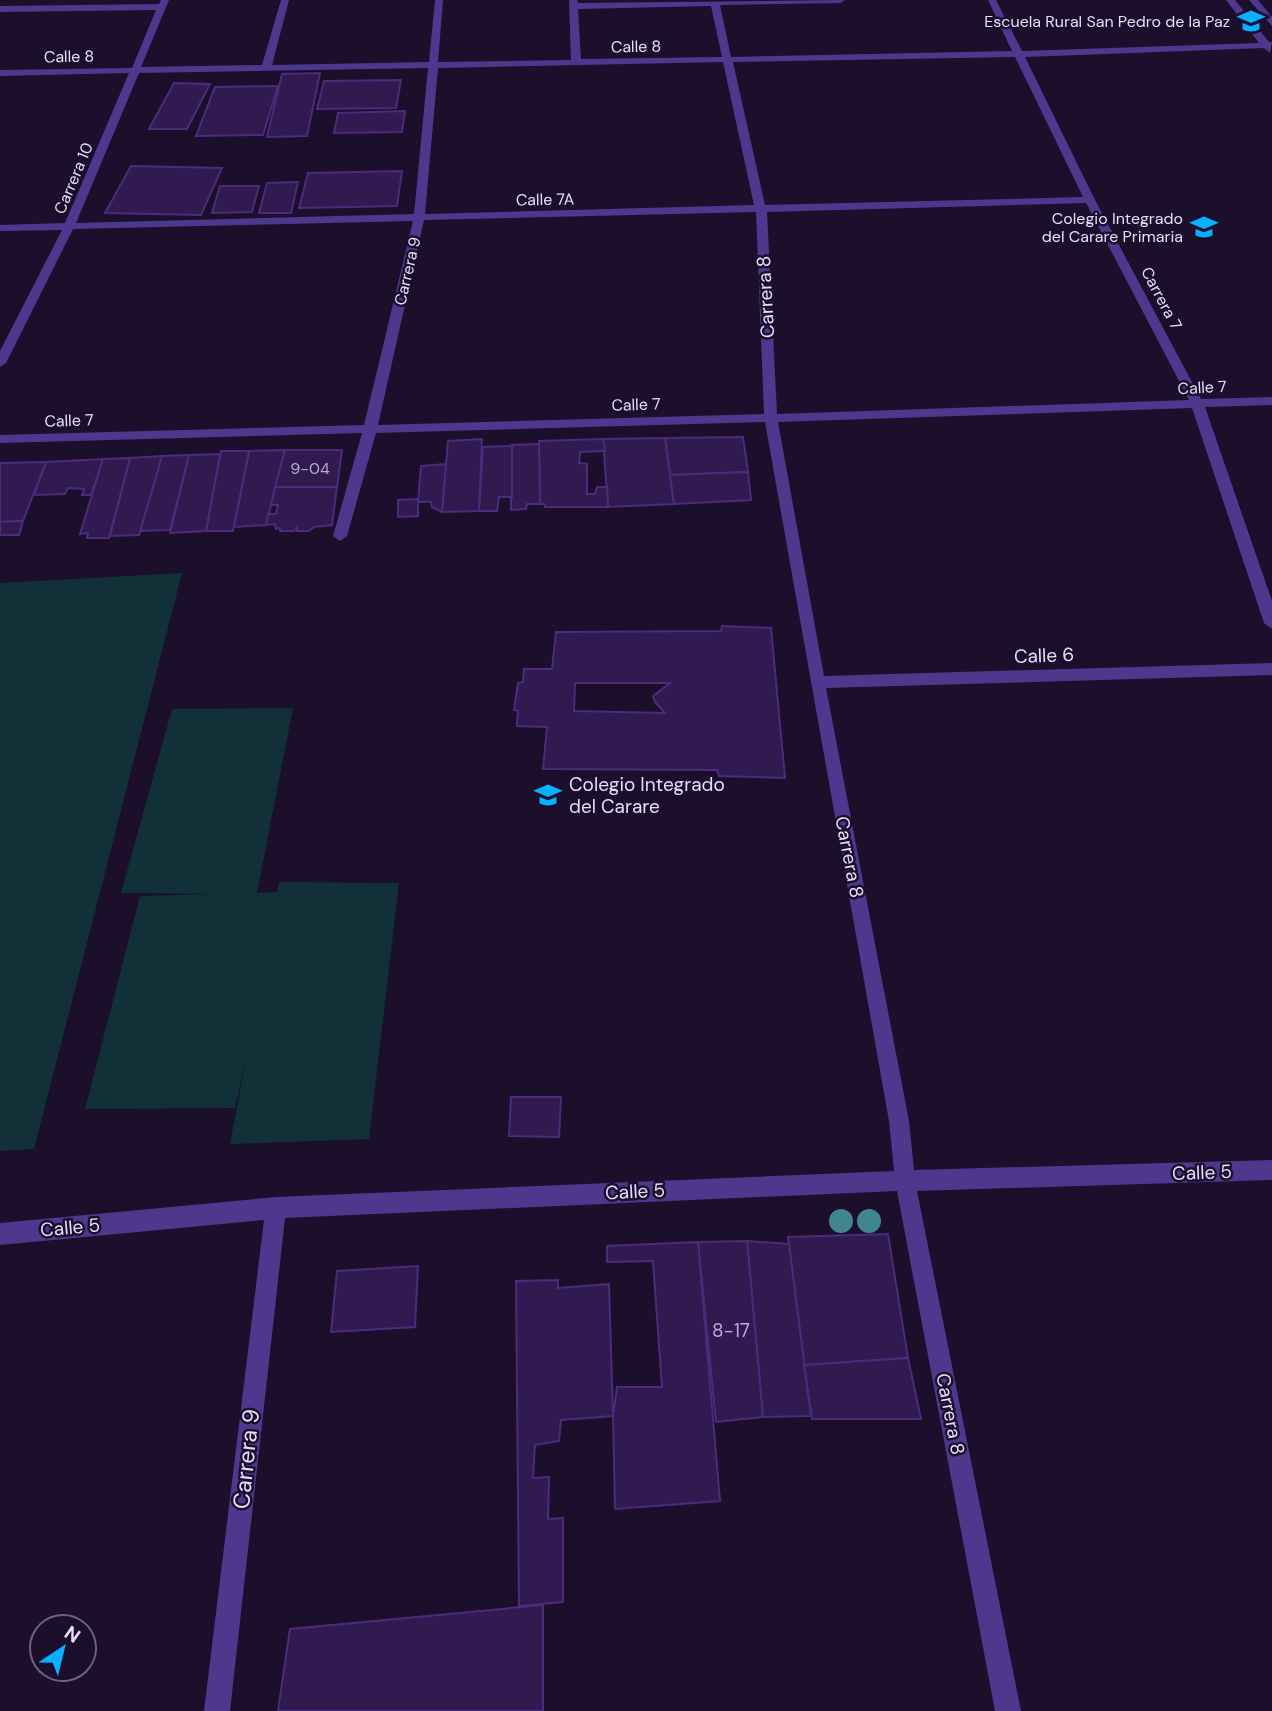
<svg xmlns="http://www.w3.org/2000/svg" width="1272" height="1711" viewBox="0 0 1272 1711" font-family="'DM Sans',sans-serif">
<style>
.green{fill:#123037}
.building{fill:#301a4f;stroke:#4c2b7c;stroke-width:2;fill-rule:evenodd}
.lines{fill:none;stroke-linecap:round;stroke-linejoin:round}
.minor{fill:#4e388e;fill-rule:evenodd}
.tree{fill:#408691}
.labels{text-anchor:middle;stroke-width:5;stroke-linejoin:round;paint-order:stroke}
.far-poi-label{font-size:16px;fill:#e7dbff;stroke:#1b0f2c;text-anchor:end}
.far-street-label{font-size:16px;fill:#e7dbff;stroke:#1b0f2c}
.number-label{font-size:16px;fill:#b9abd3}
.street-label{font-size:19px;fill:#e7dbff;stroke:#1b0f2c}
.poi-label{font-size:19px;fill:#e7dbff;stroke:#1b0f2c;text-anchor:start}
.near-number-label{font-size:19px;fill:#b9abd3}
.near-street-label{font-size:23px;fill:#e7dbff;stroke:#1b0f2c}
</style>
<rect width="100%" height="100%" fill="#1b0f2c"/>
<!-- green -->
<g class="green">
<polygon points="182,573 34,1149 0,1151 0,583"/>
<polygon points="293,708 257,893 277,892 279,882 399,883 369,1139 230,1144 246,1058 235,1108 85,1109 140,896 213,894 121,893 172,709"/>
</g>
<!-- building -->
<g class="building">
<polygon points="320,73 307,136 267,137 282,74"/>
<polygon points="401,80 396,108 317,109 324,81"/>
<polygon points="174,83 210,84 187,129 149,129"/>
<polygon points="278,86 263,135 196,136 215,87"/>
<polygon points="405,111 402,132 334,133 338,113"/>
<polygon points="131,166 222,168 201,215 105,213"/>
<polygon points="402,171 397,206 299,208 308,173"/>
<polygon points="298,182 291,213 259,213 267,183"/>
<polygon points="220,186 259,186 252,212 212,213"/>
<polygon points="743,437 748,472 670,475 665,438"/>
<polygon points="665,438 674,504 608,507 603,439"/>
<polygon points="482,439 479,511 442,512 448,441"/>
<polygon points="603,439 605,451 580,452 579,463 587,464 587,494 595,494 597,487 607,487 608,507 545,507 544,504 540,504 539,441"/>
<polygon points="539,444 540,504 527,504 526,509 511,510 511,445"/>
<polygon points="512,446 512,497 499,497 497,511 479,511 483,447"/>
<polygon points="285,450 266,525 234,527 249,451"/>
<polygon points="285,450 342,450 337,487 275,487"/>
<polygon points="221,451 249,451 233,531 206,531"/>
<polygon points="220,454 206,531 170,533 189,455"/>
<polygon points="189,455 170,530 140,531 162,456"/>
<polygon points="162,456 139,535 110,536 130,458"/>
<polygon points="130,458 109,538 87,538 88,533 80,534 103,459"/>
<polygon points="103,459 91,495 82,495 84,489 68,488 65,494 34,495 46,462"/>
<polygon points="46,462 23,521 0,522 0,463"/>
<polygon points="446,464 442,512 432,507 431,502 418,502 421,466"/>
<polygon points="748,472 751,500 674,504 670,475"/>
<polygon points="275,487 337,487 332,525 314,527 309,531 297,531 297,527 294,531 280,531 280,528 276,529 275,524 266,525 268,514 276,514 278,505 271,505"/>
<polygon points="418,499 418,516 398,517 398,500"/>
<polygon points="23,521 19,535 0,535 0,522"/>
<path d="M722 626 771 628 785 778 719 776 717 770 543 769 547 727 517 726 518 711 514 710 518 683 523 682 524 669H552L556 632 721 631ZM575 683H670L653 696 655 702 665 713 574 711Z"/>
<polygon points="511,1097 561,1097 559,1137 509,1136"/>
<polygon points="888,1234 908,1358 804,1365 788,1237"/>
<polygon points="747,1241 789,1244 811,1416 763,1417"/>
<polygon points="747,1241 763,1417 716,1422 698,1242"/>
<polygon points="698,1242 720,1501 615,1509 613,1416 617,1387 662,1387 653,1261 607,1262 607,1246"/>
<polygon points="418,1266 415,1327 331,1332 337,1271"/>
<polygon points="558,1280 558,1288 609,1284 613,1416 561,1420 559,1441 535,1445 533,1478 549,1477 548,1519 563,1518 563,1602 519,1606 516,1281"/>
<polygon points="908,1358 921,1419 812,1419 804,1365"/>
<polygon points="543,1605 543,1711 278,1711 290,1629"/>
</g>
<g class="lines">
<!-- minor -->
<g class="minor">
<path d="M161 0H169L141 67 262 65 281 0H289L272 65 429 62 435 0H443L438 62 571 60 569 0H577L578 3 845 0 841 3 720 5 731 57 1012 51 988 0H996L1022 51 1259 43 1226 0H1235L1269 42H1272L1270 53 1264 48 1025 57 1095 200 1201 399 1272 397V405L1205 407 1272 601V629L1264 623 1192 408 778 422 824 676 1272 663V675L826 688 909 1121 914 1170 1272 1160V1180L917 1191 1021 1711H995L897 1191 285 1218 230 1711H204L264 1220 0 1245V1223L276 1197 894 1171 889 1121 765 422 376 433 347 536 340 541 333 536 362 433 0 443V435L364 425 413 221 73 229 6 363 0 367V351L62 230 0 231V225L65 223 129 73 0 76V70L132 68 156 10 0 12V6L159 4ZM711 6 722 57 581 59 578 9ZM1015 57 1083 197 765 205 733 62ZM723 62 754 205 425 214 438 68ZM428 68 414 214 76 223 139 73ZM1086 203 1189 400 777 414 767 212ZM756 212 764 414 378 425 424 220Z"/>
<polygon points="1249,0 1258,0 1272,17 1272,26"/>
</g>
</g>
<!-- trees -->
<g class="tree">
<circle cx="841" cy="1221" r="12"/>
<circle cx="869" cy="1221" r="12"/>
</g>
<!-- icons -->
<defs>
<symbol id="school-bare" viewBox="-9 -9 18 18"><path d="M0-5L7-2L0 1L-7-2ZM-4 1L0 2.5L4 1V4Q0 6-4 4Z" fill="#07b1ff" stroke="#1b0f2c" stroke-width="2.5" paint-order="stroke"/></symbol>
</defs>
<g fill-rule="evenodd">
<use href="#school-bare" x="1232" y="2" width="38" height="38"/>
<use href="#school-bare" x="1185" y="208" width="38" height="38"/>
<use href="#school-bare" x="529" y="776" width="38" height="38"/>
</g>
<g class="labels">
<!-- far-poi labels -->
<g class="far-poi-label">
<text x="1230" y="27">Escuela Rural San Pedro de la Paz</text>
<text x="1183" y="224">Colegio Integrado<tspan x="1183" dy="18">del Carare Primaria</tspan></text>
</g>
<!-- far-street labels -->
<g class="far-street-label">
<text transform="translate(636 46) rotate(-1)" y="6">Calle 8</text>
<text transform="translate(69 56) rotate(-1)" y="6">Calle 8</text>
<text transform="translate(73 178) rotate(-67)" y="6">Carrera 10</text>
<text transform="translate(545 199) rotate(-1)" y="6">Calle 7A</text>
<text transform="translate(407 271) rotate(-77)" y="6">Carrera 9</text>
<text transform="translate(1162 298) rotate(62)" y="6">Carrera 7</text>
<text transform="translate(1202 387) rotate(-3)" y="6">Calle 7</text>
<text transform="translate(636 404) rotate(-2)" y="6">Calle 7</text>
<text transform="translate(69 420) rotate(-2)" y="6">Calle 7</text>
</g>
<!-- number labels -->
<g class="number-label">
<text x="310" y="474">9-04</text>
</g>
<!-- street labels -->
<g class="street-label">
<text transform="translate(765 297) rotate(-93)" y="7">Carrera 8</text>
<text transform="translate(1044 655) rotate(-2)" y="7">Calle 6</text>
<text transform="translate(850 857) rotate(79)" y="7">Carrera 8</text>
<text transform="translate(1202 1172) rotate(-2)" y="7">Calle 5</text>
<text transform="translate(635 1191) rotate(-3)" y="7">Calle 5</text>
<text transform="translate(70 1227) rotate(-5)" y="7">Calle 5</text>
<text transform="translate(951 1414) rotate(79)" y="7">Carrera 8</text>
</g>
<!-- poi labels -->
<g class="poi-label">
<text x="569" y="791">Colegio Integrado<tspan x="569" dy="22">del Carare</tspan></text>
</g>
<!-- near-number labels -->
<g class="near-number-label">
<text x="731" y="1337">8-17</text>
</g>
<!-- near-street labels -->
<g class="near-street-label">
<text transform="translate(246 1459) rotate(-84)" y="8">Carrera 9</text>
</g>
</g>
<!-- north arrow -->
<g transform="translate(63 1648) rotate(35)"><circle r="33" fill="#1b0f2c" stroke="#6d6180" stroke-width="2"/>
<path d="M0-5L12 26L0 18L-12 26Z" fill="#07b1ff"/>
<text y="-10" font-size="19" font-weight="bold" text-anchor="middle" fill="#e7dbff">N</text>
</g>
</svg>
